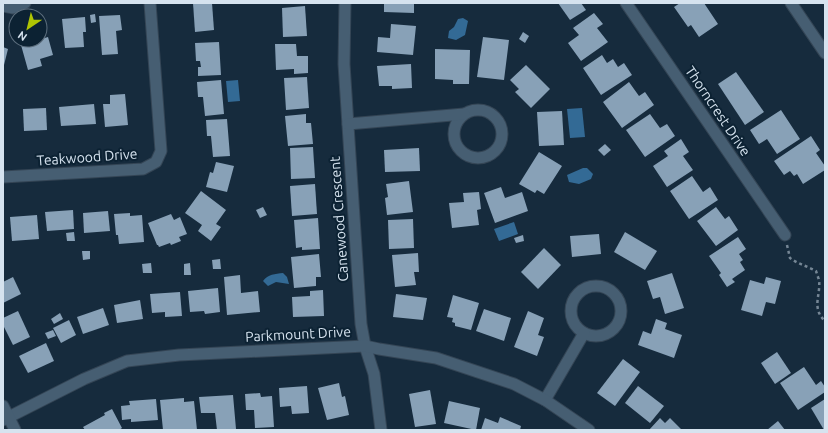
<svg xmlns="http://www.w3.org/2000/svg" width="828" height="433" viewBox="0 0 828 433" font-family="Ubuntu,sans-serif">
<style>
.water{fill:#336a95}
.building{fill:#88a1b7}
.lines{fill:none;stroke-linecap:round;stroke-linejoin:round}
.minor-casing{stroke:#344555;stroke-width:13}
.tertiary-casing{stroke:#344555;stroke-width:13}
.path{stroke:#758695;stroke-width:2.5;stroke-dasharray:3 3;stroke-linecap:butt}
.minor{stroke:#465e72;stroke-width:11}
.tertiary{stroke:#465e72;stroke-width:11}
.labels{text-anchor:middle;stroke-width:4;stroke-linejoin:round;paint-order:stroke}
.street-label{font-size:14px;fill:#d6e3ef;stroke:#0c2233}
</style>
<rect width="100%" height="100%" fill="#162b3d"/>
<!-- water -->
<g class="water">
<polygon points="463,18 468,21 465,35 456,40 448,38 449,31 454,27 458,19"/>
<polygon points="238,80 240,101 228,102 226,81"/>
<polygon points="582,108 585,137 570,138 567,109"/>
<polygon points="583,168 587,168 593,174 591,179 579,184 569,182 567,175"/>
<polygon points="514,222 518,234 499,241 494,229"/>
<path d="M283 273 287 277 289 284 276 282 268 286 263 281C268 274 275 274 283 273Z"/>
</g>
<!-- building -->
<g class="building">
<polygon points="193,3 212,3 214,30 195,32"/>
<polygon points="384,3 414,3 414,13 384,12"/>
<polygon points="558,3 581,3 586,10 570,20"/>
<polygon points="680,3 704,3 718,24 699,37 691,25 688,27 674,7"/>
<polygon points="305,6 307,36 283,37 282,8"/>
<polygon points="594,13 603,24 597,28 608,42 581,61 568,43 579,35 573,28"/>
<polygon points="95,14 96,22 91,23 90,15"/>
<polygon points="120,15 122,30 116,31 118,54 102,55 99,16"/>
<polygon points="85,17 86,32 83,32 84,47 65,48 62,19"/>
<polygon points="391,24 416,26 413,55 377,52 378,37 390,38"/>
<polygon points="523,32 529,36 525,43 519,39"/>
<polygon points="48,37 53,55 40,59 42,66 28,70 21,45"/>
<polygon points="483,37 509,40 504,80 477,77"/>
<polygon points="219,42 221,75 198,76 198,67 201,67 200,61 196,61 195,43"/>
<polygon points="275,44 296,44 297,56 308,56 308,73 294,74 294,69 276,70"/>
<polygon points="3,47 8,49 4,65 3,65"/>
<polygon points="435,49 470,50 469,84 453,84 453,80 435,79"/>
<polygon points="602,55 607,63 613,59 618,67 624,63 632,75 601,95 583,68"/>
<polygon points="411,64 412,88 392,89 392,86 379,86 377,66"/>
<polygon points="526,65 550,89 531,108 515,92 519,89 510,80"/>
<polygon points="736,72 764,112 745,125 718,84"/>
<polygon points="307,77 309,108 286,110 284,78"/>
<polygon points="221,80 224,114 205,116 203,97 198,97 197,82"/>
<polygon points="629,82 639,96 645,92 654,105 622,128 603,102"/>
<polygon points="125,94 128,125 105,127 103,104 110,104 110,95"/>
<polygon points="94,104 96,124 61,126 59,107"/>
<polygon points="46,108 47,130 24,131 23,109"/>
<polygon points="781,110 800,139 777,154 767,139 759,144 750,130"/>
<polygon points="562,111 564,145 539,146 537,112"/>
<polygon points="306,114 306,123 311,123 313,144 288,146 285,116"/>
<polygon points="650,114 660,128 667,124 675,136 645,157 626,130"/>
<polygon points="227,119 230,156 213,157 211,136 207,136 206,120"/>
<polygon points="811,136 820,150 816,153 825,166 825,170 803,184 797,174 794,176 790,171 784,175 774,161"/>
<polygon points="681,139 689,152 683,156 693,170 667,187 653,166 668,156 664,151"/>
<polygon points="605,144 611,150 604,156 598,150"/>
<polygon points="313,147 315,178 291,179 290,148"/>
<polygon points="419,148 420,171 385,172 384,150"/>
<polygon points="539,152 562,166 544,194 537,190 535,193 519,184"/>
<polygon points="216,162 234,166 227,192 206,187 210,172 213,173"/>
<polygon points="692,176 703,192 710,187 718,200 689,219 670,191"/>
<polygon points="409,181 413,212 387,215 385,198 388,197 386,184"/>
<polygon points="315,184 317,214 292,216 290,186"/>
<polygon points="501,187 505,198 522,192 528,211 495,223 484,193"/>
<polygon points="201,191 226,210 216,224 221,227 211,241 198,231 202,225 185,213"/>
<polygon points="479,192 481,209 477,210 479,225 452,228 449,203 464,202 463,193"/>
<polygon points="263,207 267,215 260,218 256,210"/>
<polygon points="716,207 725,219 729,216 738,230 716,246 697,221"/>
<polygon points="73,210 74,229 47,231 45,212"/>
<polygon points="108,211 110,231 84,233 83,213"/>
<polygon points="130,213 130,216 142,215 144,242 119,244 118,235 116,235 114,214"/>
<polygon points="171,214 174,220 180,217 187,234 179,237 181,241 171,245 170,243 159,247 158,245 157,245 148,223"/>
<polygon points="37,215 39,239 12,241 10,217"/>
<polygon points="318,218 320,249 302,250 302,247 296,248 294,220"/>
<polygon points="413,219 414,248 389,249 388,220"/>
<polygon points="74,232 75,241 67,241 66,233"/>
<polygon points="625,232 657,251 645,270 614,252"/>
<polygon points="599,234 601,254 572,257 570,236"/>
<polygon points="523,235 524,241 516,243 514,238"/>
<polygon points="738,237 746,249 739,254 743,260 740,262 745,270 732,279 735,282 727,287 719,275 721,273 709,256"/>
<polygon points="544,248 561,265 538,289 521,272"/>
<polygon points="82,251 90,251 90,259 83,260"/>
<polygon points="418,253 419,272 414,272 416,285 395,287 392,255"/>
<polygon points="319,254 321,277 316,277 316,286 294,288 291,257"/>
<polygon points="220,259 221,269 213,269 212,260"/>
<polygon points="151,263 152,273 143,273 142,264"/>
<polygon points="190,263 191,275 184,275 184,264"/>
<polygon points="672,273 684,308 665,314 660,297 653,299 647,281"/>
<polygon points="240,275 241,293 258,291 260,312 227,315 224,277"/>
<polygon points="13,277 21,294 3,303 3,282"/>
<polygon points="766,277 781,281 775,304 766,302 762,316 741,310 750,280 764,284"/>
<polygon points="218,288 220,312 205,314 204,311 190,312 188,291"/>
<polygon points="323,290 324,316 293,317 292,297 310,296 310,291"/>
<polygon points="180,292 182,316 165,317 165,312 152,313 150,294"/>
<polygon points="396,294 427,298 423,320 393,317"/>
<polygon points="453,295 479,303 471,330 455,326 455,323 452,322 453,318 447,317"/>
<polygon points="140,300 143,319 117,323 114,305"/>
<polygon points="103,308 109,325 83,334 77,317"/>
<polygon points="484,309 511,318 504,341 476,331"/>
<polygon points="18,311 30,337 13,345 3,325 3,318"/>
<polygon points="528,311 544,318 538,335 544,337 537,356 514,347"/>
<polygon points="60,313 63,319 54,324 51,319"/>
<polygon points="656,319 667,323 665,329 682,335 674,358 638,345 643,331 651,334"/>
<polygon points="69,320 76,335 61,343 53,328"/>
<polygon points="53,330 56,336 48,339 45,333"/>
<polygon points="46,343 54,361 28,373 19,356"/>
<polygon points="777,352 791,373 775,384 761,363"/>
<polygon points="623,359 640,372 615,406 597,393"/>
<polygon points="804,367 816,385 821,381 825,387 825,392 798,410 780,383"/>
<polygon points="339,383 342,397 345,396 349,415 327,420 318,388"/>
<polygon points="307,386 309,413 292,414 291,406 280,407 279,388"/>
<polygon points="638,386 664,406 650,423 625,403"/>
<polygon points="430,390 436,424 415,427 409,394"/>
<polygon points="260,393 261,397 272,396 274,427 255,428 254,410 246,410 245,394"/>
<polygon points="233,395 236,429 217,430 215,413 201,413 199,397"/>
<polygon points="184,398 184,402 194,401 197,430 163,430 160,400"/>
<polygon points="156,399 158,420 131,422 131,419 122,420 121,406 130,405 129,401"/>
<polygon points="825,399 825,430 824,430 811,408"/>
<polygon points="449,401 480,408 476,430 444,423"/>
<polygon points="112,409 122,428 119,430 85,430 83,427 105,415 104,413"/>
<polygon points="500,417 521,426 520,430 481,430 485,418 498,423"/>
<polygon points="660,418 665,423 670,418 682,430 649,430"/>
<polygon points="778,421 785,430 767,430"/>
</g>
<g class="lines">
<defs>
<g id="minor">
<polyline points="345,3 344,64 361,324 365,346 374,374 381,430"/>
<polyline points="626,3 785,235"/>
<polyline points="3,6 13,8 25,3"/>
<circle cx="478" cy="134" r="24"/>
<polyline points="348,124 464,114"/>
<polyline points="3,177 143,169 156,162 161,151 150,3"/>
<circle cx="596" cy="311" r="25"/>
<polyline points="545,400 584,333"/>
<polyline points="3,420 84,379 127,361 179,355 365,346 379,349 436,358 514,384 545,400 589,430"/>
</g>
<g id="tertiary">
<polyline points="791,3 825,53"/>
<polyline points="3,406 15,430"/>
</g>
</defs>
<!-- minor casing -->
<use href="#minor" class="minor-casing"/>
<!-- tertiary casing -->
<use href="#tertiary" class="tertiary-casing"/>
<!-- path -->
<path class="path" d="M787 245 790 258C798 264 807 266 816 271 817 274 818 277 819 280 821 295 811 308 825 321"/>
<!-- minor -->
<use href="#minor" class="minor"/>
<!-- tertiary -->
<use href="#tertiary" class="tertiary"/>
</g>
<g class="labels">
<!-- street labels -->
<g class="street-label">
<text transform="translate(718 111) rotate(56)" y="5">Thorncrest Drive</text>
<text transform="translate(87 157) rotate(-4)" y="5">Teakwood Drive</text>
<text transform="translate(339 219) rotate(-94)" y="5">Canewood Crescent</text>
<text transform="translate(298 334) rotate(-3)" y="5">Parkmount Drive</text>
</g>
</g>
<!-- border -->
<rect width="828" height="433" fill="none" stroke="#d6e3ef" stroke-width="8"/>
<!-- north arrow -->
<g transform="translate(28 28) rotate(215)"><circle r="19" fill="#0c2233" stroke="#5d6f7e"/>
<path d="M0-3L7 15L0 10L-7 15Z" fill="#afc504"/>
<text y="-6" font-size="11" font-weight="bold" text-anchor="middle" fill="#d6e3ef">N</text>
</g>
</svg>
